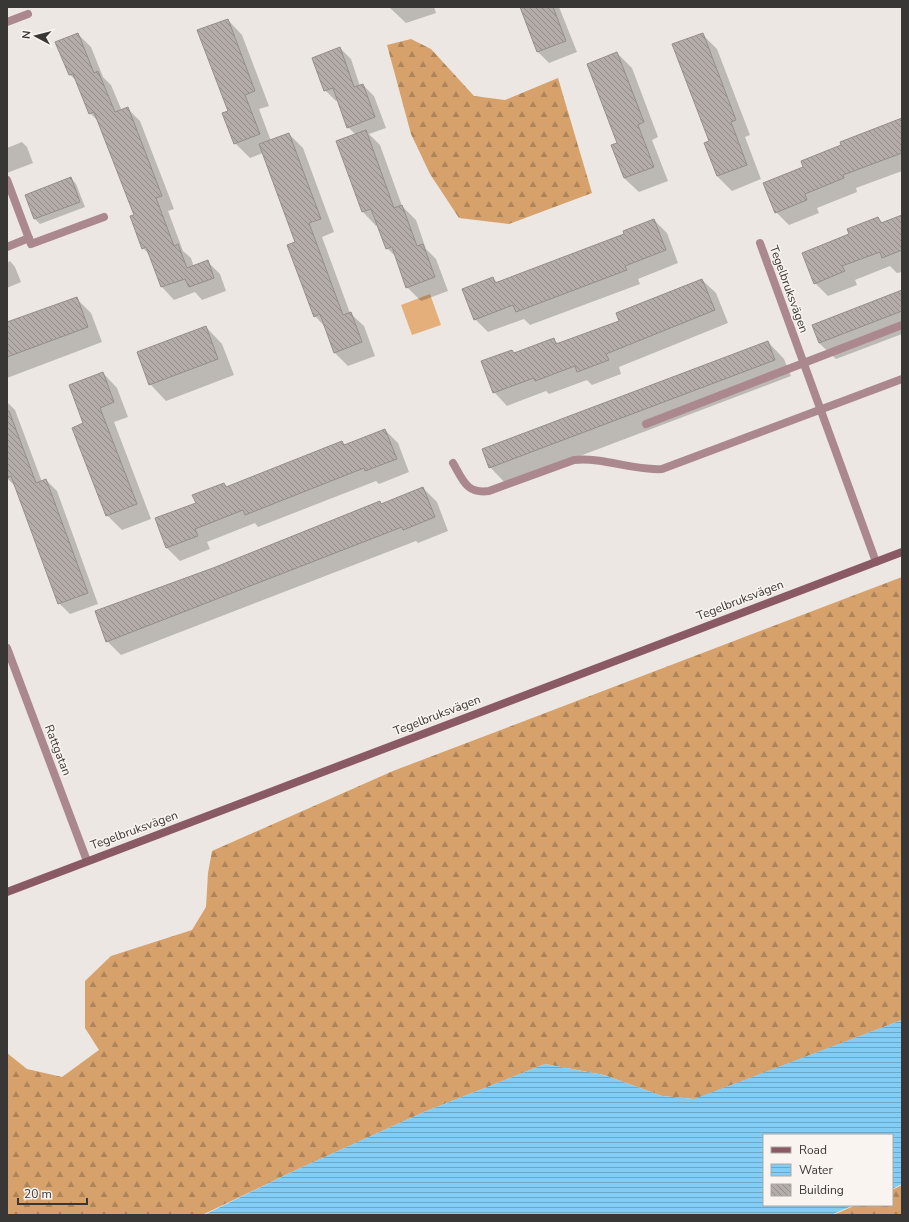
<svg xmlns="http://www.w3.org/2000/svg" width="909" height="1222" viewBox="0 0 909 1222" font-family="'Nunito Sans',sans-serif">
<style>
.forest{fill:url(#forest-firs)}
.park{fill:#e4af7a}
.water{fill:url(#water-rules)}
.shadow{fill:#0003}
.building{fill:url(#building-back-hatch);stroke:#958e8b}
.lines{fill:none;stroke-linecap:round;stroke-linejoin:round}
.lane{stroke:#aa888e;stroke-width:8}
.street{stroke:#aa888e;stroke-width:8}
.secondary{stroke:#8a5a64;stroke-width:8}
.labels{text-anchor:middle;stroke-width:3;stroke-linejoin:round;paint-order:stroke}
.street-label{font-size:12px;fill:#393735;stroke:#f9f4ef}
</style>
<defs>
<pattern id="forest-firs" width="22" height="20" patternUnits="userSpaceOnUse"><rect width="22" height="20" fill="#d6a16b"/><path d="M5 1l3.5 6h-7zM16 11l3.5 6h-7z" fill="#af8459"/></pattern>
<pattern id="water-rules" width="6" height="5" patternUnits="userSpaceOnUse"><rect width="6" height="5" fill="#81cdf5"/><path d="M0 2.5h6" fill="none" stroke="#6ba7c7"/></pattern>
<pattern id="building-back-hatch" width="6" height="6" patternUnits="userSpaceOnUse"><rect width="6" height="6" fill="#b3aca9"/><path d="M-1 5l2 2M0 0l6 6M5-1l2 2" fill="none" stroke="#938d8a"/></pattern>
</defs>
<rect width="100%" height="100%" fill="#ece7e2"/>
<!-- forest -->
<g class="forest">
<polygon points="411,39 431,49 474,96 505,100 558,78 592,193 509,224 459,218 430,174 411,134 387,45"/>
<polygon points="902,577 902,1020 695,1099 662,1096 604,1075 545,1064 424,1112 294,1171 202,1215 7,1215 7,1053 27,1069 62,1077 99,1050 85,1028 85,981 111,956 192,930 206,907 208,873 212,851 393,771"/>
<polygon points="902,1185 902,1215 833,1215 856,1205 892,1205 892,1190"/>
</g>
<!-- park -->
<polygon class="park" points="430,294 441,325 412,335 401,305"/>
<!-- water -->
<polygon class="water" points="902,1020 902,1184 892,1189 892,1135 764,1135 764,1205 854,1205 831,1215 204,1215 294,1171 424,1112 545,1064 604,1075 662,1096 694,1099"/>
<!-- shadow -->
<g class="shadow">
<polygon points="389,7 434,7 436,13 406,23"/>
<polygon points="521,7 559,7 577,52 549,63 538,52"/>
<polygon points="228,20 242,35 269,106 259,109 271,141 289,134 303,148 334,232 322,237 350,313 364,326 375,356 348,366 334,352 325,327 315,316 296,242 263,153 250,158 235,143 229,111"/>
<polygon points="78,34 91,47 103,77 111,85 122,111 127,108 140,121 174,209 168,211 183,251 191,258 194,267 208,262 220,274 226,291 202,300 195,292 174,300 162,287 150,255 143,248 135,216 99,122 90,113 78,82 70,75"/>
<polygon points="702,34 717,49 750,135 745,137 761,179 732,191 717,176 710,141"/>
<polygon points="340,48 351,59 360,86 363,85 374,96 386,128 369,134 380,145 402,206 416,220 426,249 436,259 448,291 421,301 407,287 397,258 387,248 378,225 376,226 363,212 337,141 356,135 348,127 338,100 336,101 325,90"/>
<polygon points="617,53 632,68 658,137 652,140 668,181 639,192 624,178 618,143"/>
<polygon points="902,119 902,171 856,188 857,192 817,208 819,213 789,225 776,212 804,167"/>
<polygon points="22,142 27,147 33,163 7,173 7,148"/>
<polygon points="71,178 76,184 85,207 40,224 35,219"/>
<polygon points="902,216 902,272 897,273 890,266 855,280 857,285 828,296 815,283 851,235 878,218 883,223"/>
<polygon points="654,220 667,233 678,263 638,279 640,284 530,325 524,319 488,332 475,319 493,278 498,283 626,235"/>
<polygon points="10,261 15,267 21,282 7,288 7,263"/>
<polygon points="702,280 716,293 728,323 619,367 621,374 592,385 587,380 549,394 546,391 507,406 494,392 512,351 515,354 554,340 559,344 620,321"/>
<polygon points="902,291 902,334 836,359 819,343"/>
<polygon points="76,298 91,313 102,342 7,378 7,324"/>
<polygon points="206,327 222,344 234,375 166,401 150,384"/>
<polygon points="768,342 784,359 791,376 506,484 490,467"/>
<polygon points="103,373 117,388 128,417 114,422 151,519 122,530 107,515 85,424"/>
<polygon points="7,402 15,410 42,482 46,480 57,491 98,604 70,614 59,603 17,488 7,478"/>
<polygon points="385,430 398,443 409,472 379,484 376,481 258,527 255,523 207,542 210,549 180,561 167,548 156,519 197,504 224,484 228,487 342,442 345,446"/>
<polygon points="423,488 437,502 448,531 418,543 416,541 121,655 107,641 214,569 380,502 382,504"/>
</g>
<!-- building -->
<g class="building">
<polygon points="520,7 553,7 566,41 537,52"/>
<polygon points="228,19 255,91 245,95 260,134 234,144 222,113 228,111 197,30"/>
<polygon points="78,33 94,73 98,71 115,112 128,107 162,196 156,198 174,246 178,244 187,268 208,260 214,278 189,287 185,279 161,287 146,247 142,249 130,216 134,215 94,112 89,114 73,74 69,75 55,42"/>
<polygon points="703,33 736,120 731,122 747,165 717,176 704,143 709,141 672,44"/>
<polygon points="340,47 354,87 363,84 375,117 347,128 333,88 324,91 312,58"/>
<polygon points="617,52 644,122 638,125 654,167 624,178 611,145 617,143 587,64"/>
<polygon points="902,118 902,153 843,175 844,178 805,194 807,200 775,213 763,183 803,167 801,161 841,145 840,142"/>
<polygon points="366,130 394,208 402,205 417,246 423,244 435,277 406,288 392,247 386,249 371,209 362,212 336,141"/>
<polygon points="289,133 321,219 309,223 343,315 351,312 362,342 334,353 320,314 314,317 287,245 295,242 259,144"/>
<polygon points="71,177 80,202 34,219 25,195"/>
<polygon points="902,215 902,250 882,258 880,252 842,266 845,271 814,284 802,253 849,234 847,229 878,217 881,223"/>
<polygon points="654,219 666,250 625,266 627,270 516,312 513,305 474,320 462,289 493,277 495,283 624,234 623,231"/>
<polygon points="702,279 715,310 606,354 609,360 577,372 575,366 535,381 534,378 493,393 481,361 512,350 514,353 554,338 556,344 619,321 616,313"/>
<polygon points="902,290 902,311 819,343 812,325"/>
<polygon points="77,297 88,327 7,357 7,322"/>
<polygon points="206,326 218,359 149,385 137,352"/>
<polygon points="768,341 775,360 489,468 482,449"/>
<polygon points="103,372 114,402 100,408 137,504 106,516 72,428 83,423 69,385"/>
<polygon points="7,411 9,411 36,483 46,479 88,593 58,604 11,476 7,478"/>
<polygon points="385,429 397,459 365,471 364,468 245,515 243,510 195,529 198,536 166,548 155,518 196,503 192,495 224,483 226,487 342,441 344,445"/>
<polygon points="423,487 435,517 403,530 402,527 106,642 95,611 213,568 380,501 381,504"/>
</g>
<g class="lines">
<!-- lane -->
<g class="lane">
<polyline points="7,22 28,14"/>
<polyline points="7,180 31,244 104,217"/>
<polyline points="7,247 29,238"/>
<polyline points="646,424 902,325"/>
<path d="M453 463C463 480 466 494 489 491L574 460C604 457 633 471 662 469L902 379"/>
</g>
<!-- street -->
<g class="street">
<polyline points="760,243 876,562"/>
<polyline points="7,648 87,861"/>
</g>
<!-- secondary -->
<polyline class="secondary" points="7,892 902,552"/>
</g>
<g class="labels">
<!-- street labels -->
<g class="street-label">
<text transform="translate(789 289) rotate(70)" y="4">Tegelbruksvägen</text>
<text transform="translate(740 600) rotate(-21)" y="4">Tegelbruksvägen</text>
<text transform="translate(437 715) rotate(-21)" y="4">Tegelbruksvägen</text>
<text transform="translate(58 750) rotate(69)" y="4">Rattgatan</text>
<text transform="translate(134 830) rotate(-20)" y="4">Tegelbruksvägen</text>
</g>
</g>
<!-- border -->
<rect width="909" height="1222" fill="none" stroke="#393735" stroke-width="16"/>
<!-- legend -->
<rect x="763" y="1134" width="130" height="72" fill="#f9f4ef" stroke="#aca8a5"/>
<rect x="771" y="1147" width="20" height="6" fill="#8a5a64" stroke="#aca8a5"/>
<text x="799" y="1154" font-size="12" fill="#393735">Road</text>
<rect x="771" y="1164" width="20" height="12" fill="url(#water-rules)" stroke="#aca8a5"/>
<text x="799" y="1174" font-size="12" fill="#393735">Water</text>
<rect x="771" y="1184" width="20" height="12" fill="url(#building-back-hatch)" stroke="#aca8a5"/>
<text x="799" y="1194" font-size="12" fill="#393735">Building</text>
<!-- north arrow -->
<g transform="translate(36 36) rotate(277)" stroke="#f9f4ef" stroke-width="3" paint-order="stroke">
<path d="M0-3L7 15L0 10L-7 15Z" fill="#393735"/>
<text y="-6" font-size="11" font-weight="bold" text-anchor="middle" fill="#393735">N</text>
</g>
<!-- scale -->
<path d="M18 1198v6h69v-6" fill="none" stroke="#393735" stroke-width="2"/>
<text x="24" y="1198" font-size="12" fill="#393735" stroke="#f9f4ef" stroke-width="3" paint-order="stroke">20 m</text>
</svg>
